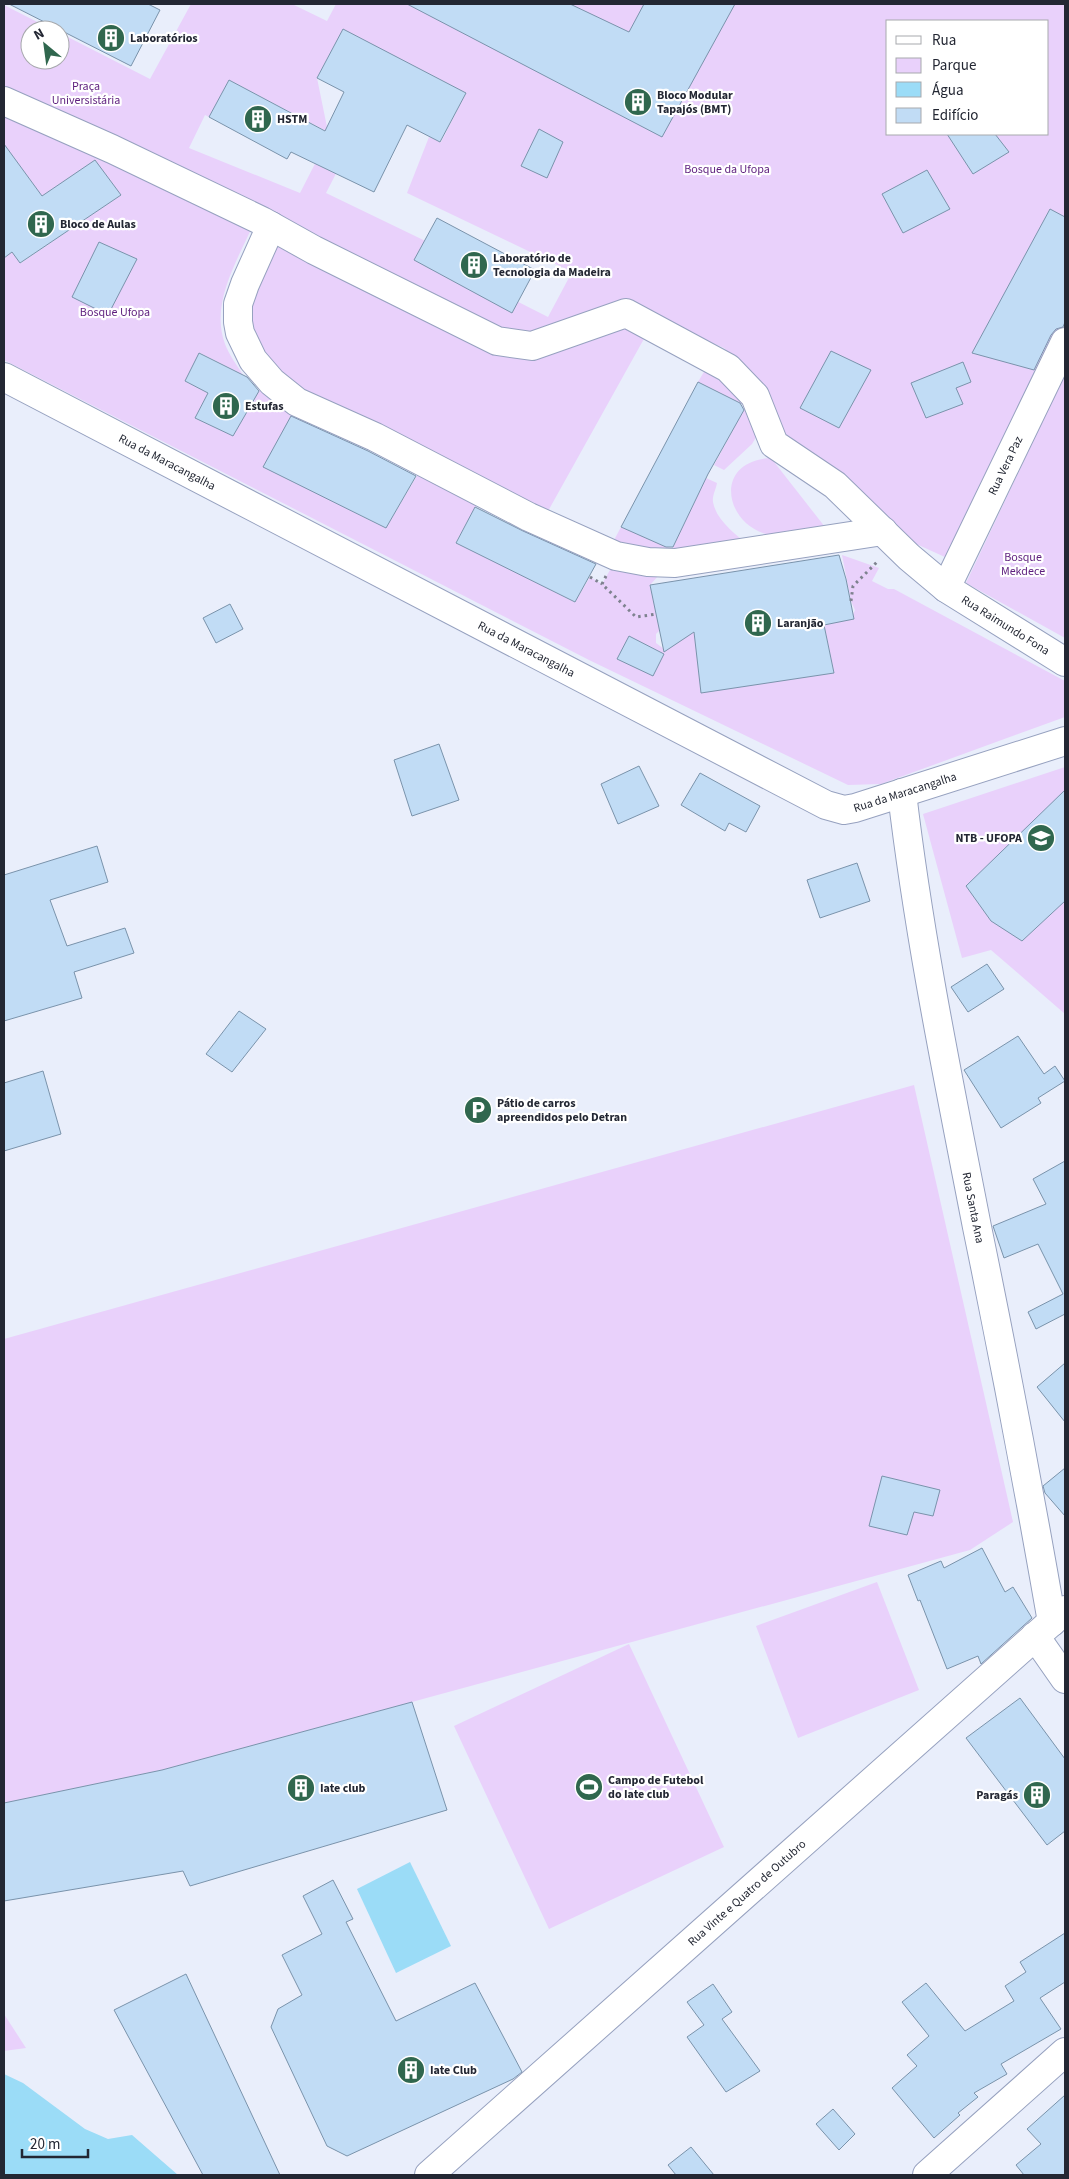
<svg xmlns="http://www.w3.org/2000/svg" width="1069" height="2179" viewBox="0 0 1069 2179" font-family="'Source Sans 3',sans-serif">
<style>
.green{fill:#e9d1fb;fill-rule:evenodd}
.water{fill:#9bdcf7}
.building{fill:#c1dcf5;stroke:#7a93ab}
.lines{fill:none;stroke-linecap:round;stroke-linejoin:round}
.minor-casing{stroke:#96a1bf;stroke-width:30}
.path{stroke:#7e828f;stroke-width:3;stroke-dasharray:2.5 4;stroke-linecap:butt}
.minor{stroke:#fff;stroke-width:28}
.labels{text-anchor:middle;stroke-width:4.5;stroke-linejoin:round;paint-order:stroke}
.poi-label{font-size:12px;font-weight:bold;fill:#232733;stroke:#fff;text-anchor:start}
.park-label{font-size:12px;fill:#5d1e7d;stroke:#fff}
.street-label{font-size:12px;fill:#232733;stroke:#fff}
</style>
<rect width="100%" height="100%" fill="#e9eefb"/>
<!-- green -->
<g class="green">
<path d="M191 4H292L327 21 336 4H1065V316L947 558 855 516 787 438 768 390 724 348 628 305 529 339 498 333 4 101V5L53 30H30V60H60V33L150 79ZM888 21H1048V134H888ZM343 30 466 93 441 142 429 137 407 193 572 272 548 317 436 260 442 249 326 193 342 162 321 152 300 193 189 148 205 115 209 117 229 80 328 132 317 78Z"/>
<path d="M4 110 253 225C237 261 210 304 225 344 229 355 237 365 243 375L200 353 185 381 208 393 195 418 233 436 262 385 293 414 264 467 386 528 418 474 477 504 456 542 575 602 590 577 602 584 614 563 659 575 650 585 660 630 656 634V643L664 649 692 614 701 692 834 673 823 619H851L855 610 851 601 842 555 879 568 872 581 888 589H894L1065 681V717L881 784 848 785 589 660 4 360V258L12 252 21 263 121 195 95 160 42 196 12 155 4 148Z"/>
<polygon points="278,236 495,347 622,322 645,337 547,513 301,394 276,374 252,337 252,288"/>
<polygon points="705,370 723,377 746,406 758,434 752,444 724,470 714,465 746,406 698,382"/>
<polygon points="1065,374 1065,638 966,583"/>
<path d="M771 458 825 527C812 529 787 538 775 536 725 530 710 461 771 458Z"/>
<path d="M706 478 717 483C716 489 712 496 713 502 716 520 736 535 749 545L672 550 612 544 621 527 672 549Z"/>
<polygon points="1065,767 1065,1014 991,950 962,958 923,814"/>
<polygon points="914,1085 1013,1522 970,1550 162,1770 4,1803 4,1339"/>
<polygon points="877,1582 919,1690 798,1738 756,1626"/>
<polygon points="629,1644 724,1847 549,1929 454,1726"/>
<polygon points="4,2014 26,2048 4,2051"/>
</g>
<!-- water -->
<g class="water">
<polygon points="410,1862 451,1946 396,1973 357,1889"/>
<polygon points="4,2074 23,2083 85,2129 108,2139 132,2135 178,2175 4,2175"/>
</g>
<!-- building -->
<g class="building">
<polygon points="9,4 148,4 160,10 131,66"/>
<polygon points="407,4 570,4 629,32 644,4 735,4 662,137"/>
<polygon points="343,29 466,93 440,142 407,125 374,192 291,152 287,159 209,117 229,80 325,131 344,92 317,78"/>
<polygon points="539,129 563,142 547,178 521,166"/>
<polygon points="947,134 995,134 1009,152 973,174"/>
<polygon points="4,144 42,196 95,160 121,195 20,263 12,252 4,258"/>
<polygon points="927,170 950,209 903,233 882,194"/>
<polygon points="1050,209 1065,217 1065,322 1063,327 1056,329 1051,335 1034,370 972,353"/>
<polygon points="437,218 535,270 512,313 414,260"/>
<polygon points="99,242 137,259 108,315 72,297"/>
<polygon points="831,351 871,370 839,428 800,408"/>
<polygon points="199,353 247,377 259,391 233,436 195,418 208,393 185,381"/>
<polygon points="963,362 971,382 956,388 963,404 926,418 911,383"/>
<polygon points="698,382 740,403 744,410 708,474 673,547 666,547 621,527"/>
<polygon points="291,416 368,451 416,476 386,528 263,467"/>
<polygon points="475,507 523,531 596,564 575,602 456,543"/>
<polygon points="839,555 846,579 854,619 824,625 834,673 701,693 694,632 664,652 650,585"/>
<polygon points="230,604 243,629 216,643 203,618"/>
<polygon points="629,636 664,654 653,676 617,659"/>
<polygon points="439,744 459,800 412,816 394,760"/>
<polygon points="639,766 659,806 618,824 601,784"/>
<polygon points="700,773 760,806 746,832 729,823 725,831 681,805"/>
<polygon points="1065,790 1065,901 1022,941 991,921 966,886"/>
<polygon points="97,846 108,882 50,900 67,946 125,928 134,953 74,972 82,998 4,1021 4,875"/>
<polygon points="857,863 870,901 820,918 807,880"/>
<polygon points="987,964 1004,989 968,1012 951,987"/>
<polygon points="239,1011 266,1029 232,1072 206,1054"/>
<polygon points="1018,1036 1044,1074 1055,1066 1065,1081 1038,1098 1041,1103 1001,1128 964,1070"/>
<polygon points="43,1071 61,1134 4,1151 4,1083"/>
<polygon points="1065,1161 1065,1314 1036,1329 1028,1312 1063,1294 1038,1244 1004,1258 993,1226 1046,1204 1033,1179"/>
<polygon points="1065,1363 1065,1422 1037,1387"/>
<polygon points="1065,1468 1065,1516 1045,1493 1043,1486"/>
<polygon points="882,1476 940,1490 933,1516 914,1512 907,1535 869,1526"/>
<polygon points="982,1548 1005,1592 1013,1587 1032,1618 981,1664 978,1656 947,1669 920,1600 918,1601 908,1575 941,1561 944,1568"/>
<polygon points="1020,1698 1065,1759 1065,1831 1047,1845 966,1738"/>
<polygon points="412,1702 447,1810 190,1886 183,1871 4,1901 4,1803 162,1770"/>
<polygon points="333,1880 353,1919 346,1922 396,2021 475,1983 522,2072 513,2079 347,2156 327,2146 271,2027 278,2009 302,1995 282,1955 322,1934 303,1896"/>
<polygon points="1065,1933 1065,1982 1040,1998 1061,2029 1001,2064 1007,2074 974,2093 978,2097 958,2113 960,2115 934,2138 892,2088 917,2066 907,2055 929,2036 902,2002 926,1983 965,2031 1014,2001 1005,1986 1026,1972 1020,1962"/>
<polygon points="186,1974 280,2175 203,2175 114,2010"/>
<polygon points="713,1984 732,2012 722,2019 760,2071 726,2092 687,2037 704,2025 687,2002"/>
<polygon points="1065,2095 1065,2175 1024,2175 1016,2165 1041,2144 1027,2129"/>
<polygon points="833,2109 855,2134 839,2150 816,2124"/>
<polygon points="691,2147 714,2175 676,2175 668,2165"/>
</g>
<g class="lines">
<defs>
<g id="minor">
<path id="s1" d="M4 101 112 149 262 221 314 250 497 341 532 346 626 313 728 368 755 396 774 444 835 485 909 557 946 588 1065 662"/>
<polyline points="271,226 245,284 238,304 238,322 240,333 253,360 272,382 297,402 375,437 529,517 616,556 648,562 675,563 883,531"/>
<path id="s2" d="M4 377 826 805 844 810 855 808 1065 741"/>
<path id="s3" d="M946 588 1065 342"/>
<path id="s4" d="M902 793C919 938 949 1083 977 1227 1004 1358 1029 1490 1052 1622"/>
<polyline points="1035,1636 1065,1679"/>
<path id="s5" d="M429 2175 1065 1610"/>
<polyline points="927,2175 1065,2052"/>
</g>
</defs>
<!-- minor casing -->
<use href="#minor" class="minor-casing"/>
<!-- path -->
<g class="path">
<polyline points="606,576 602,584 636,617 657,614"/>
<polyline points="590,577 602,584"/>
<polyline points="851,601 853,586 878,561"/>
</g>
<!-- minor -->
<use href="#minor" class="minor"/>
</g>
<!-- icons -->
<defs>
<symbol id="building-disc" viewBox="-11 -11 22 22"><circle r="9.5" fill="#30674e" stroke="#fff"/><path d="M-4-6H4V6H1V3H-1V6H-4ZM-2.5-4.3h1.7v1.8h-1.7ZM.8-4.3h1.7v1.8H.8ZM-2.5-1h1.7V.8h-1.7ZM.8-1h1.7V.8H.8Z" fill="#fff"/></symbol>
<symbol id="university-disc" viewBox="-11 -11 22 22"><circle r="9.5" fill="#30674e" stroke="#fff"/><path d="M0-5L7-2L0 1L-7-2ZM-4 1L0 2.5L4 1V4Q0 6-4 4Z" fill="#fff"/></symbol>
<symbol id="parking-disc" viewBox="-11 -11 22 22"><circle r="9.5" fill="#30674e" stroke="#fff"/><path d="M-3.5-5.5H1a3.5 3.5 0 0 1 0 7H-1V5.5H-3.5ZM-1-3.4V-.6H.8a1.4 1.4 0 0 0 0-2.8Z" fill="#fff"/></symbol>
<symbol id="stadium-disc" viewBox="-11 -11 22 22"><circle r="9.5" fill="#30674e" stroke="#fff"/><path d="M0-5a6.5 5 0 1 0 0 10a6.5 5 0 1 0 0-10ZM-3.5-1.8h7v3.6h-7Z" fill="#fff"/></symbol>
</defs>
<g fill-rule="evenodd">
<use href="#building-disc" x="95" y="22" width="32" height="32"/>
<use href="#building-disc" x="622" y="86" width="32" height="32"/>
<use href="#building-disc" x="242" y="103" width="32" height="32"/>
<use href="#building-disc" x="25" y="208" width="32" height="32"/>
<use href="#building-disc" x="458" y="249" width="32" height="32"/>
<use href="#building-disc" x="210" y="390" width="32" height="32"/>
<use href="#building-disc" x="742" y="607" width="32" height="32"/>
<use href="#university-disc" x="1025" y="822" width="32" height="32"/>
<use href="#parking-disc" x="462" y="1094" width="32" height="32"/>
<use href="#stadium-disc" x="573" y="1771" width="32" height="32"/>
<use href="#building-disc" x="285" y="1772" width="32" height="32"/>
<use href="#building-disc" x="1021" y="1779" width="32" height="32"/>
<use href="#building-disc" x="395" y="2054" width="32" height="32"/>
</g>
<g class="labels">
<!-- poi labels -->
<g class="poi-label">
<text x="130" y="42">Laboratórios</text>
<text x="657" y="99">Bloco Modular<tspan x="657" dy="14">Tapajós (BMT)</tspan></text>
<text x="277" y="123">HSTM</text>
<text x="60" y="228">Bloco de Aulas</text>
<text x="493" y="262">Laboratório de<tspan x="493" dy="14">Tecnologia da Madeira</tspan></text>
<text x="245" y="410">Estufas</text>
<text x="777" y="627">Laranjão</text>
<text x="1022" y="842" text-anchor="end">NTB - UFOPA</text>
<text x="497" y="1107">Pátio de carros<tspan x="497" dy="14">apreendidos pelo Detran</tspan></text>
<text x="608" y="1784">Campo de Futebol<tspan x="608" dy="14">do Iate club</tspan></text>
<text x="320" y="1792">Iate club</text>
<text x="1018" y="1799" text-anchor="end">Paragás</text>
<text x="430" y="2074">Iate Club</text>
</g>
<!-- park labels -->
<g class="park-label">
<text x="86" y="90">Praça<tspan x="86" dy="14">Universistária</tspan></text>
<text x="727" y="173">Bosque da Ufopa</text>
<text x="115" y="316">Bosque Ufopa</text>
<text x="1023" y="561">Bosque<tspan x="1023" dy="14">Mekdece</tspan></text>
</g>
<!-- street labels -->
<g class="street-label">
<text dy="4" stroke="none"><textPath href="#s2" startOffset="184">Rua da Maracangalha</textPath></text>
<text dy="4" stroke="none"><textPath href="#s3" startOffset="136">Rua Vera Paz</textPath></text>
<text dy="4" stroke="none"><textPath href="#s1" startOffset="1185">Rua Raimundo Fona</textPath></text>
<text dy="4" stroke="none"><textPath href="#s2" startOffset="589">Rua da Maracangalha</textPath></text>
<text dy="4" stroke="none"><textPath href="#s2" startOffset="1009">Rua da Maracangalha</textPath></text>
<text dy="4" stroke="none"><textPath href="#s4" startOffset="421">Rua Santa Ana</textPath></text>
<text dy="4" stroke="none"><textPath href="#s5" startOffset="425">Rua Vinte e Quatro de Outubro</textPath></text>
</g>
</g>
<!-- border -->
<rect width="1069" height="2179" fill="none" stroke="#232733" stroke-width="10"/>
<!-- legend -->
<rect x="886" y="20" width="162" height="115" fill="#ffffff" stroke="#a7a9ad"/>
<rect x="896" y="36" width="25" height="8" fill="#ffffff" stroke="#a7a9ad"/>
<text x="932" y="45" font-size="15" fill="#232733">Rua</text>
<rect x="896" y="58" width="25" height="15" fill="#e9d1fb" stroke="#a7a9ad"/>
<text x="932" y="70" font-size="15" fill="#232733">Parque</text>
<rect x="896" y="82" width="25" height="15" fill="#9bdcf7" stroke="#a7a9ad"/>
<text x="932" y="95" font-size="15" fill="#232733">Água</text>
<rect x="896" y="108" width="25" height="15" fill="#c1dcf5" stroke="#a7a9ad"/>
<text x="932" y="120" font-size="15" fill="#232733">Edifício</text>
<!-- north arrow -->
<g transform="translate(45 45) rotate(331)"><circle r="24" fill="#ffffff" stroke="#a7a9ad"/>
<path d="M0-4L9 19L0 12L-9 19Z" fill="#30674e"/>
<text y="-8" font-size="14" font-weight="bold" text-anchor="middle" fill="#232733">N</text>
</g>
<!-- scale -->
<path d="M22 2149v8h66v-8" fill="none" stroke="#232733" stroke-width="2.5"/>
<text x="30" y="2149" font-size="15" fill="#232733" stroke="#ffffff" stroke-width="4" paint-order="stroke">20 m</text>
</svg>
